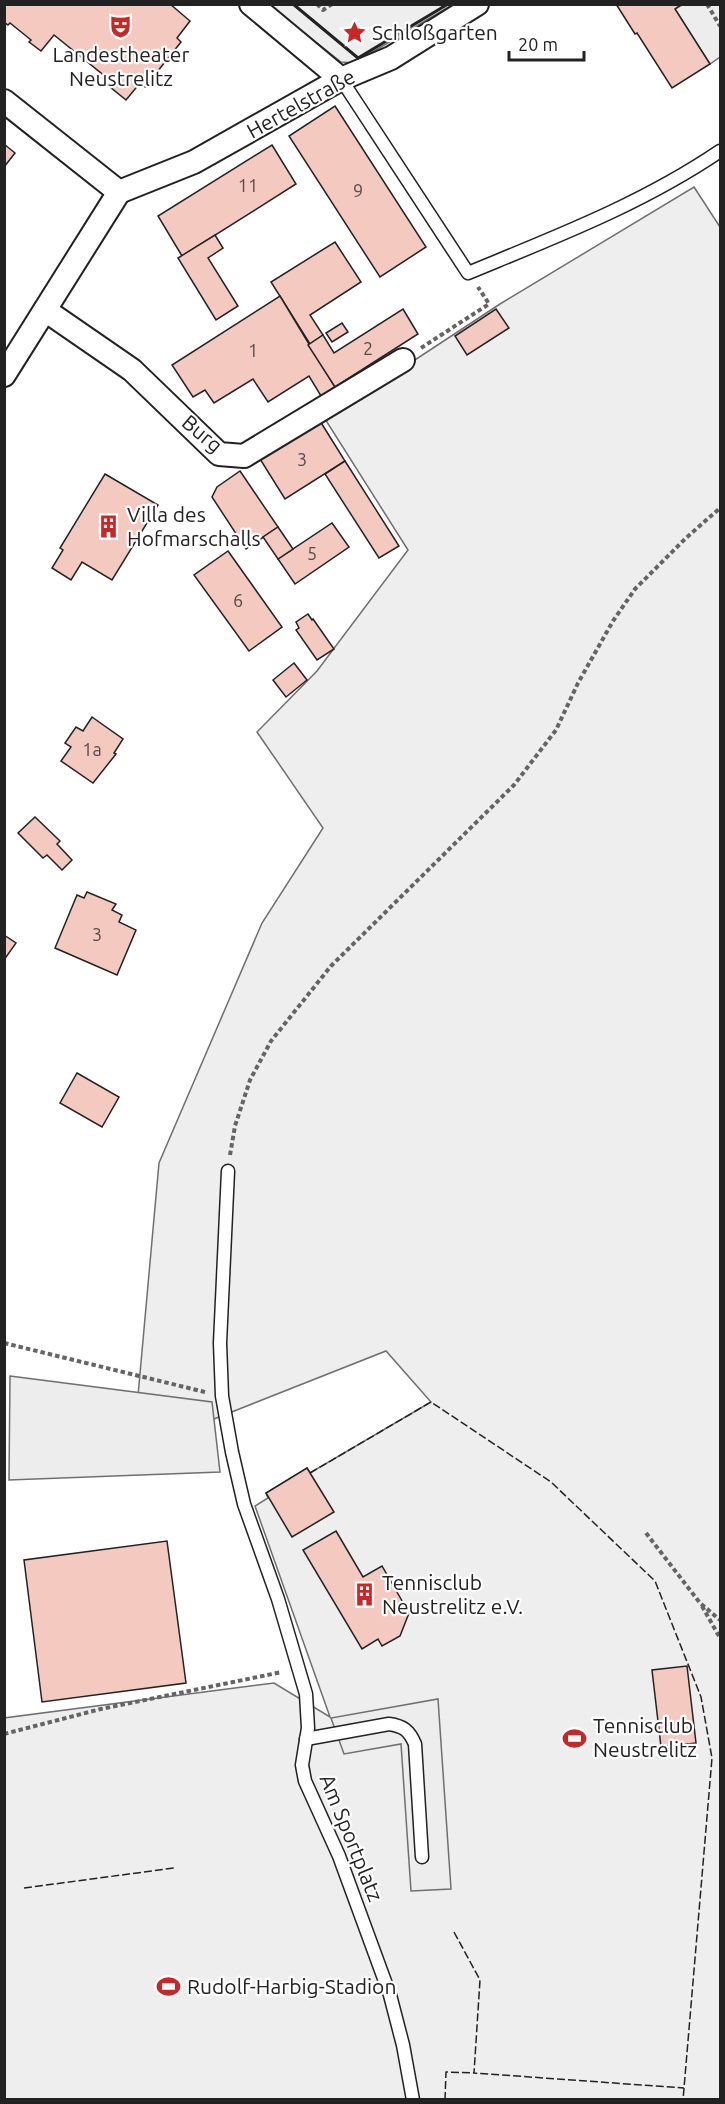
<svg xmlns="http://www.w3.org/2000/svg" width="725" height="2104" viewBox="0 0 725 2104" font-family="Ubuntu,sans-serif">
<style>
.green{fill:#eee;stroke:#6f6f6f;stroke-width:1.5}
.parking{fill:#ededed;stroke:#6f6f6f;stroke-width:1.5}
.building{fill:#f3c9c0;stroke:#222;stroke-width:1.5}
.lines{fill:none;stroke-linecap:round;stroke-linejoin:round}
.service-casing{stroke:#222;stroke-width:15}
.minor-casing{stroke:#222;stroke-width:26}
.path{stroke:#646464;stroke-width:4;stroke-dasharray:4.5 3;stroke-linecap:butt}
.service{stroke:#fff;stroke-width:12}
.minor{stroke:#fff;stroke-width:22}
.fence{stroke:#222;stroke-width:1.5;stroke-dasharray:8 3;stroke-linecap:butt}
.wall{stroke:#222;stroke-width:3}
.labels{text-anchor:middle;stroke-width:4.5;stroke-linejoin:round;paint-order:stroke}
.number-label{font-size:18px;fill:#564c4a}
.poi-label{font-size:21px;fill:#222;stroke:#fff;text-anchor:start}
.street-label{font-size:21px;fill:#222;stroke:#fff}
</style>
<rect width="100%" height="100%" fill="#fff"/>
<!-- green -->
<g class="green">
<polygon points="269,5 452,5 354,63 341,62"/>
<polygon points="694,187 720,227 720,2099 5,2099 4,1718 274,1683 330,1717 255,1506 268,1498 266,1493 307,1468 310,1473 431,1402 386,1351 133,1451 159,1163 262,923 323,828 257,732 317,671 408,550 325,419 500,304"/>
</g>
<!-- parking -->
<g class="parking">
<polygon points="682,5 720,5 720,57 710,64 675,9"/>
<polygon points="10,1376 212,1402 220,1472 9,1480"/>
<polygon points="438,1699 451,1889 411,1891 401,1744 344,1754 331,1718"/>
</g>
<!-- building -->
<g class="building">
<polygon points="4,4 170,4 190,21 177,38 181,42 145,87 140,83 126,100 104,82 107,78 54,35 41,51 29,42 31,40 10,23 8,25 4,22"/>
<polygon points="616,4 682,4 675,9 710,64 672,88 637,33 635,34"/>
<polygon points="335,106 426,247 380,277 289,136"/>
<polygon points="4,144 15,153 4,167"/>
<polygon points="272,145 296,184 182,256 158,216"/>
<polygon points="215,235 223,248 208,258 238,306 216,320 178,258"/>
<polygon points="335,242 361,282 310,315 323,335 310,344 271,282"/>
<polygon points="280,296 335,387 321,396 309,376 268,402 253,379 214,403 205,390 193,397 172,365"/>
<polygon points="403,309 418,334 335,387 308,345 323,335 334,353"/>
<polygon points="496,309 509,328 467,355 455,336"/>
<polygon points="342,323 348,332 332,342 326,333"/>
<polygon points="320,421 345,461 285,499 260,459"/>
<polygon points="345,461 399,546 379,558 325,474"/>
<polygon points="240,471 278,527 246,549 212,497 217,487"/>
<polygon points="105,474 158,505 112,580 82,562 71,580 52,568 63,550 60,548"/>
<polygon points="332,523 349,547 295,584 278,559"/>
<polygon points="278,527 293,549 278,559 263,537"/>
<polygon points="228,551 282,627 249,651 194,575"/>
<polygon points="308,614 312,620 313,619 334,649 317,660 296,630 299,628 296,622"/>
<polygon points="294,663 307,680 286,697 273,680"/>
<polygon points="92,717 123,739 114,753 116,754 93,783 61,761 71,747 65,743 76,727 83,731"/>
<polygon points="35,817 60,841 57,844 72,860 62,870 47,855 43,858 18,833"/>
<polygon points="87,892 116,904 112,910 122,915 119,922 136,930 117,975 55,948 77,895 84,898"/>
<polygon points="4,935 16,943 4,960"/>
<polygon points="77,1073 119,1097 102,1127 60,1103"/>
<polygon points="307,1468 334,1512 292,1537 266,1493"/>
<polygon points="336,1531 363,1577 382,1566 409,1613 400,1636 382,1646 378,1639 362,1649 303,1550"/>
<polygon points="167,1541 186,1683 42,1702 24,1560"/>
<polygon points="687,1666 696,1743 661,1747 652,1670"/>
</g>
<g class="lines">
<defs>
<g id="service">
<path d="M341 79 468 273C555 237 642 204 720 151"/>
<polyline points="228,1171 220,1343 222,1396 232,1452 244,1504 278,1599 306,1694 308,1728 302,1765 305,1781 339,1856 390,1995 403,2045 413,2100"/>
<path d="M306 1739 389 1724C403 1726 409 1730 415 1744L422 1857"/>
</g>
<g id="minor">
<polyline points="251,4 341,79"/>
<polyline points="4,101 119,192"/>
<polyline points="119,192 194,162 341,79 391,58 477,4"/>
<polyline points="45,310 132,370 219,454 244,456 403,360"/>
<polyline points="4,375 119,192"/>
</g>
</defs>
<!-- service casing -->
<use href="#service" class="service-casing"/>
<!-- minor casing -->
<use href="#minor" class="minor-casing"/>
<!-- path -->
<g class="path">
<polyline points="317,4 323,10 332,4"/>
<polyline points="707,4 720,26"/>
<polyline points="421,348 489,304 478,287"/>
<polyline points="230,1155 235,1126 250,1080 271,1041 331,966 514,785 556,730 578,683 613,621 635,589 686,538 720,508"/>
<polyline points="4,1343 205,1392"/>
<polyline points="646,1533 700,1603 720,1620"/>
<polyline points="702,1606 720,1638"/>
<polyline points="4,1734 101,1709 282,1672"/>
</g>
<!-- service -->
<use href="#service" class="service"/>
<!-- minor -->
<use href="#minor" class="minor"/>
<!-- fence -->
<g class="fence">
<polyline points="310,1473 431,1402 551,1482 655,1581 701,1697 712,1758 683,2100"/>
<polyline points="24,1888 174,1868"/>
<polyline points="454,1932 480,1980 474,2073 684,2088"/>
<polyline points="445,2100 446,2072 474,2073"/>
</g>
<!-- wall -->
<polyline class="wall" points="293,4 358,58 448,4"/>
</g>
<!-- icons -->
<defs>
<symbol id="theatre-bare" viewBox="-9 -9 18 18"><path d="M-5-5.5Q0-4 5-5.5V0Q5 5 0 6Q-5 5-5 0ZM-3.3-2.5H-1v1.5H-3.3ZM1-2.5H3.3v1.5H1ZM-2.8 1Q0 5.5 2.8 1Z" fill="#c62828" stroke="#fff" stroke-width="2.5" paint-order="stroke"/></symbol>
<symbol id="sight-bare" viewBox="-9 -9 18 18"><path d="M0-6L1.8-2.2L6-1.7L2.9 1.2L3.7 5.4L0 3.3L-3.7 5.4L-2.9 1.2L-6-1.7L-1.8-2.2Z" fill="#c62828" stroke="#fff" stroke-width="2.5" paint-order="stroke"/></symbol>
<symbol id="building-bare" viewBox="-9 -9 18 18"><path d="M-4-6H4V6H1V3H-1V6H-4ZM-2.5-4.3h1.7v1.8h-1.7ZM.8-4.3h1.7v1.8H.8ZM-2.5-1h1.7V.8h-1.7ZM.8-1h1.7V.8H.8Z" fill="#c62828" stroke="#fff" stroke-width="2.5" paint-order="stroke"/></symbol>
<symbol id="stadium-bare" viewBox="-9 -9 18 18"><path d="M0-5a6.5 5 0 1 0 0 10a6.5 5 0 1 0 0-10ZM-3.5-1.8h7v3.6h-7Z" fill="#c62828" stroke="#fff" stroke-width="2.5" paint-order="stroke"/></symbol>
</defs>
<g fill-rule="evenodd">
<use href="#theatre-bare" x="104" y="10" width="33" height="33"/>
<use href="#sight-bare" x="338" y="16" width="33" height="33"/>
<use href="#building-bare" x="92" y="510" width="33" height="33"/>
<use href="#building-bare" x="348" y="1578" width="33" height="33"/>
<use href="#stadium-bare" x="558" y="1722" width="33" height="33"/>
<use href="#stadium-bare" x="152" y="1970" width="33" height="33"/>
</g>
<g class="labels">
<!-- number labels -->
<g class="number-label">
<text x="248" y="192">11</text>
<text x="358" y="197">9</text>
<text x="368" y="355">2</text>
<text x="253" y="357">1</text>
<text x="302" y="466">3</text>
<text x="312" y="560">5</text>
<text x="238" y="607">6</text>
<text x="92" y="756">1a</text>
<text x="97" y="941">3</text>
</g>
<!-- poi labels -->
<g class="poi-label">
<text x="372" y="40">Schloßgarten</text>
<text x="121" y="62" text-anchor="middle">Landestheater<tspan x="121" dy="24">Neustrelitz</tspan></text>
<text x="127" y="522">Villa des<tspan x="127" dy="24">Hofmarschalls</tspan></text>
<text x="382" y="1590">Tennisclub<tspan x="382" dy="24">Neustrelitz e.V.</tspan></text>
<text x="593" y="1733">Tennisclub<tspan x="593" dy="24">Neustrelitz</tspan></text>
<text x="187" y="1994">Rudolf-Harbig-Stadion</text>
</g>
<!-- street labels -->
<g class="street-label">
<text transform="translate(301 104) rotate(-29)" y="7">Hertelstraße</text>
<text transform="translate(202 434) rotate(40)" y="7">Burg</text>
<text transform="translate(351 1838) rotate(68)" y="7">Am Sportplatz</text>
</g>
</g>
<!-- border -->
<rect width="725" height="2104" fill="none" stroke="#222222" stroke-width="12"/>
<!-- scale -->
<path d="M509 51v9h75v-9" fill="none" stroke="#222222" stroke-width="3"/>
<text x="518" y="51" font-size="18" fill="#222222" stroke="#ffffff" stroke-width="4.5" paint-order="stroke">20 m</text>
</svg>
